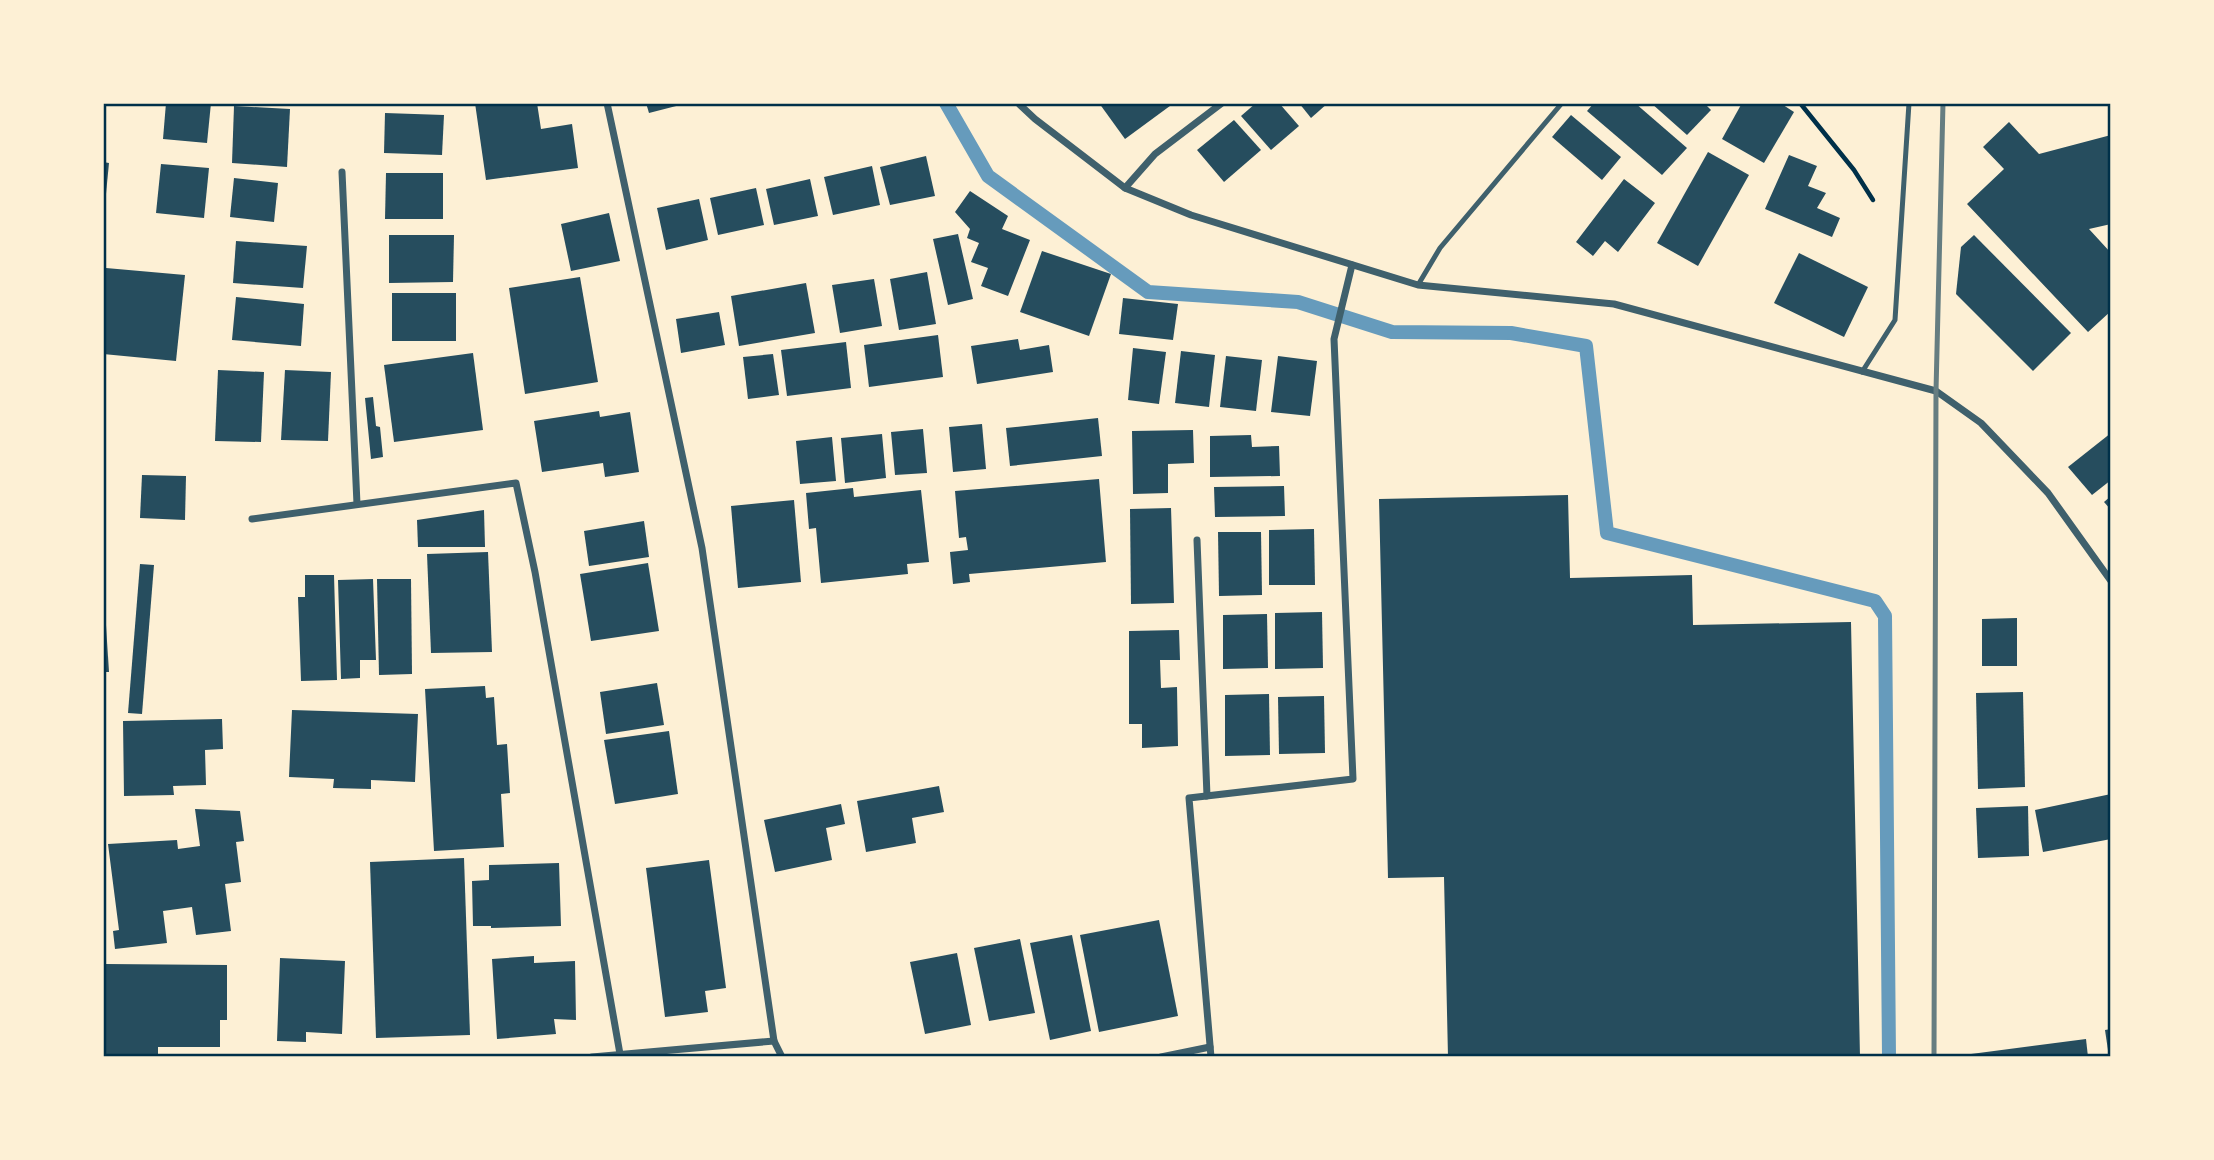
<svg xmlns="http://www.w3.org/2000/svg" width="2214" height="1160" viewBox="0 0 2214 1160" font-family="Signika,sans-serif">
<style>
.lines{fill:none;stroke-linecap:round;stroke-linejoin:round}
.stream{stroke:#669bbc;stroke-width:14}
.building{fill:#264d5e}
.path{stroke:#003049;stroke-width:4.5}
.service{stroke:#3f606c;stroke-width:5}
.minor{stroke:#3f606c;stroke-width:7}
.rail{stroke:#657d81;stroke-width:5}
.neatline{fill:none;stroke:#003049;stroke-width:2.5}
</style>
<rect width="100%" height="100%" fill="#fdf0d5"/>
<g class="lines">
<!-- stream -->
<polyline class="stream" points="946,103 988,176 1148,292 1298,302 1392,332 1511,333 1586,346 1607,533 1875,601 1885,616 1889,1057"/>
</g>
<!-- building -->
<g class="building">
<polygon points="166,103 211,103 207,143 163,139"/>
<polygon points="475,103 537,103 541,129 572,124 578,168 486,180"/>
<polygon points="646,103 684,103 684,104 649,113"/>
<polygon points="1099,103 1174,103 1125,139"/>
<polygon points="1256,103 1279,103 1299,126 1271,150 1241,116"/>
<polygon points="1299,103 1328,103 1311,118"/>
<polygon points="1594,103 1635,103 1687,148 1662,175 1587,111"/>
<polygon points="1651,103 1704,103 1711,110 1687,135"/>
<polygon points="1742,103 1780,103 1794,112 1764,163 1722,139"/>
<polygon points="234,106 290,109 287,167 232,163"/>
<polygon points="385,113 444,115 442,155 384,153"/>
<polygon points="1571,115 1621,157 1602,180 1552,137"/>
<polygon points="1234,120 1261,150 1224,182 1197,150"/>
<polygon points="2009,122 2039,154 2111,135 2111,224 2089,229 2111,253 2111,311 2088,332 1967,204 2004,169 1983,147"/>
<polygon points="1708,152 1749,175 1698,266 1657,243"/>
<polygon points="1789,155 1817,166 1808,186 1826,193 1817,208 1840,218 1832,237 1765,209"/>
<polygon points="926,156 935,196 890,205 880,167"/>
<polygon points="103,162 109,163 105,204 103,204"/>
<polygon points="161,164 209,168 204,218 156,213"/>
<polygon points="872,166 880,205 833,215 824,177"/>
<polygon points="386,173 443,173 443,219 385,219"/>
<polygon points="234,178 278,183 274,222 230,217"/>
<polygon points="810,179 818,216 774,225 766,189"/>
<polygon points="1624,179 1655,203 1618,252 1605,241 1593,256 1576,242"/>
<polygon points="756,188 764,225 718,235 710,198"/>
<polygon points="970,191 1008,216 1002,229 1030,240 1008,296 981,286 988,268 971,262 979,243 967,238 970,229 955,212"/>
<polygon points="699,199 708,240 666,250 657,208"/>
<polygon points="609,213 620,261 571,271 561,224"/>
<polygon points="958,234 973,299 948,305 933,239"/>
<polygon points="389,235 454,235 453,282 389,283"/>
<polygon points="1974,235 2071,333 2033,371 1956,294 1961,247"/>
<polygon points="236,241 307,246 303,288 233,283"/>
<polygon points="1042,251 1111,274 1089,336 1020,312"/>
<polygon points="1799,253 1868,287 1844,337 1774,303"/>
<polygon points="106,268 185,275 176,361 103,354 103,298"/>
<polygon points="927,272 936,324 899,330 890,279"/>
<polygon points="580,277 598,382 525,394 509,288"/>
<polygon points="874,279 882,326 840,333 832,285"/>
<polygon points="806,283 815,333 739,346 731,296"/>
<rect x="392" y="293" width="64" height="48"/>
<polygon points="236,297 304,304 301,346 232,340"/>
<polygon points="1123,298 1178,304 1173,340 1119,334"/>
<polygon points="719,312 725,345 681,353 676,319"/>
<polygon points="938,335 943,377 869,387 864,345"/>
<polygon points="1018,339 1020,350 1049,345 1053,372 977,384 971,346"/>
<polygon points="846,342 851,388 787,396 781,350"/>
<polygon points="1133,348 1166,352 1159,404 1128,400"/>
<polygon points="1181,351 1215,355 1209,407 1175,403"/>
<polygon points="473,353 483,430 394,442 384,365"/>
<polygon points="773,354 779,395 748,399 743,357"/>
<polygon points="1226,356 1262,360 1256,411 1220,407"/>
<polygon points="1278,356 1317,361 1310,416 1271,412"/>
<polygon points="218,370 264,372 261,442 215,441"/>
<polygon points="285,370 331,372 328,441 281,440"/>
<polygon points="373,397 376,426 380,427 383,457 371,459 365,398"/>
<polygon points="599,411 600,417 630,412 639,472 605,477 603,463 542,472 534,421"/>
<polygon points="1098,418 1102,456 1010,466 1006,428"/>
<polygon points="982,424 986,469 953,472 949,427"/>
<polygon points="923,429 927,473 895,475 891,432"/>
<polygon points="1193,430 1194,463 1168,464 1168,493 1133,494 1132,431"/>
<polygon points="2111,433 2111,480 2092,495 2068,467"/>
<polygon points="882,434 886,478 845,483 841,438"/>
<polygon points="1251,435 1252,447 1279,446 1280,476 1210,477 1210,436"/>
<polygon points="832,437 836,481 800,484 796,441"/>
<polygon points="142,475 186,476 185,520 140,518"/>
<polygon points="1099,479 1106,562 969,574 970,582 953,584 950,552 968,550 966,537 959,538 955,491"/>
<polygon points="1284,486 1285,516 1215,517 1214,487"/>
<polygon points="853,488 854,497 921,490 929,562 907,564 908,574 821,583 816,528 809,529 806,493"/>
<polygon points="1568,495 1570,578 1692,575 1693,625 1851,622 1860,1057 1448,1057 1444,877 1388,878 1379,499"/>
<polygon points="2111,496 2111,510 2104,502"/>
<polygon points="794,500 801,582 738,588 731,506"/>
<polygon points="1171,508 1174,603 1131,604 1130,509"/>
<polygon points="484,510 485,547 418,547 417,520"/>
<polygon points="644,521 649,557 589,566 584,531"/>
<polygon points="1314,529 1315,585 1269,585 1269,530"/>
<polygon points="1218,532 1261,532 1262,595 1219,596"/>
<polygon points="488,552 492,652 431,653 427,554"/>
<polygon points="648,563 659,631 591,641 580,574"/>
<polygon points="140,564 154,565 142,714 128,713"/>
<polygon points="305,575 334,575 337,680 301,681 298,597 305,597"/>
<polygon points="373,579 376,660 360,660 360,678 341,679 338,580"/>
<polygon points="377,579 411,579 412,674 379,675"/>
<polygon points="103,610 105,610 109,672 103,672"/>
<polygon points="1322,612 1323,668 1275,669 1275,613"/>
<polygon points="1267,614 1268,668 1223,669 1223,615"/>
<polygon points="2017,618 2017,666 1982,666 1982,619"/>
<polygon points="1179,630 1180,660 1160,660 1161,688 1177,687 1178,746 1142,748 1142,724 1129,724 1129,631"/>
<polygon points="657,683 664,725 606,734 600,692"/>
<polygon points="485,686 486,698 494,697 497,745 507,744 510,793 501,794 504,847 434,851 425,689"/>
<polygon points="2023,692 2025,787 1978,789 1976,693"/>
<polygon points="1269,694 1270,755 1225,756 1225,695"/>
<polygon points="1324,696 1325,753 1279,754 1278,697"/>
<polygon points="292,710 418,714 415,782 371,780 371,789 333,788 334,779 289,777"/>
<polygon points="222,719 223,749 205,750 206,785 173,786 174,795 124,796 123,721"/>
<polygon points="669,731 678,794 615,804 604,740"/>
<polygon points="939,786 944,812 912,818 916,843 866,852 857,801"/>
<polygon points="2111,794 2111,839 2043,852 2035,810"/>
<polygon points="841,804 845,824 826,828 832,860 775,872 764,820"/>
<polygon points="2028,806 2029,856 1978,858 1976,808"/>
<polygon points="195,809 240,811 244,841 236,842 241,882 225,884 231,931 196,935 192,907 163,911 167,943 115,949 113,931 119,930 108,844 177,840 178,849 200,846"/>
<polygon points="464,858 470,1035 376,1038 370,862"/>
<polygon points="709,860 726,988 705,991 708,1012 665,1017 646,868"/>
<polygon points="559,863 561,926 491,928 491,926 473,926 472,881 489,880 489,865"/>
<polygon points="1159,920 1178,1016 1099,1032 1080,935"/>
<polygon points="1072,935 1091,1031 1050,1040 1030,943"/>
<polygon points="1020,939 1035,1013 989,1021 974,948"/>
<polygon points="957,953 971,1025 925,1034 910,962"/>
<polygon points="534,956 534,963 575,961 576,1020 554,1019 556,1034 497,1039 492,959"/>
<polygon points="280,958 345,961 342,1034 306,1032 306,1042 277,1041"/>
<polygon points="106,964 227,965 227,1020 220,1020 220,1047 158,1047 158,1055 105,1055"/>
<polygon points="2111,1029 2111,1057 2109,1057 2105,1030"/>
<polygon points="2086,1039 2088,1057 1971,1057 1971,1054"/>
</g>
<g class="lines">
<!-- path -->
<polyline class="path" points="1800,103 1854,170 1873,200"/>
<!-- service -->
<g class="service">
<polyline points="1418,285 1440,248 1562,103"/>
<polyline points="1862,372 1895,320 1909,103"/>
</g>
<!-- minor -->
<g class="minor">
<polyline points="607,103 702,548 774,1041 782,1057"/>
<polyline points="1018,103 1035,119 1125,188 1191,215 1418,285 1614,304 1936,391 1981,423 2048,493 2111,581"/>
<polyline points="342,172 357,504"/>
<polyline points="1125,188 1155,154 1222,103"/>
<polyline points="252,519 516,483 535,572 620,1054"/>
<polyline points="1197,540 1207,796"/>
<polyline points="592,1057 774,1041"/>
<polyline points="1161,1057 1210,1047"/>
<polyline points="1211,1057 1189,798 1353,779 1334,339 1352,265"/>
</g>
<!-- rail -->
<polyline class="rail" points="1934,1057 1936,391 1943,103"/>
</g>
<!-- border -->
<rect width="2214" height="1160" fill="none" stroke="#fdf0d5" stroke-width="210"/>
<rect x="105" y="105" width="2004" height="950" class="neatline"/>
</svg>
